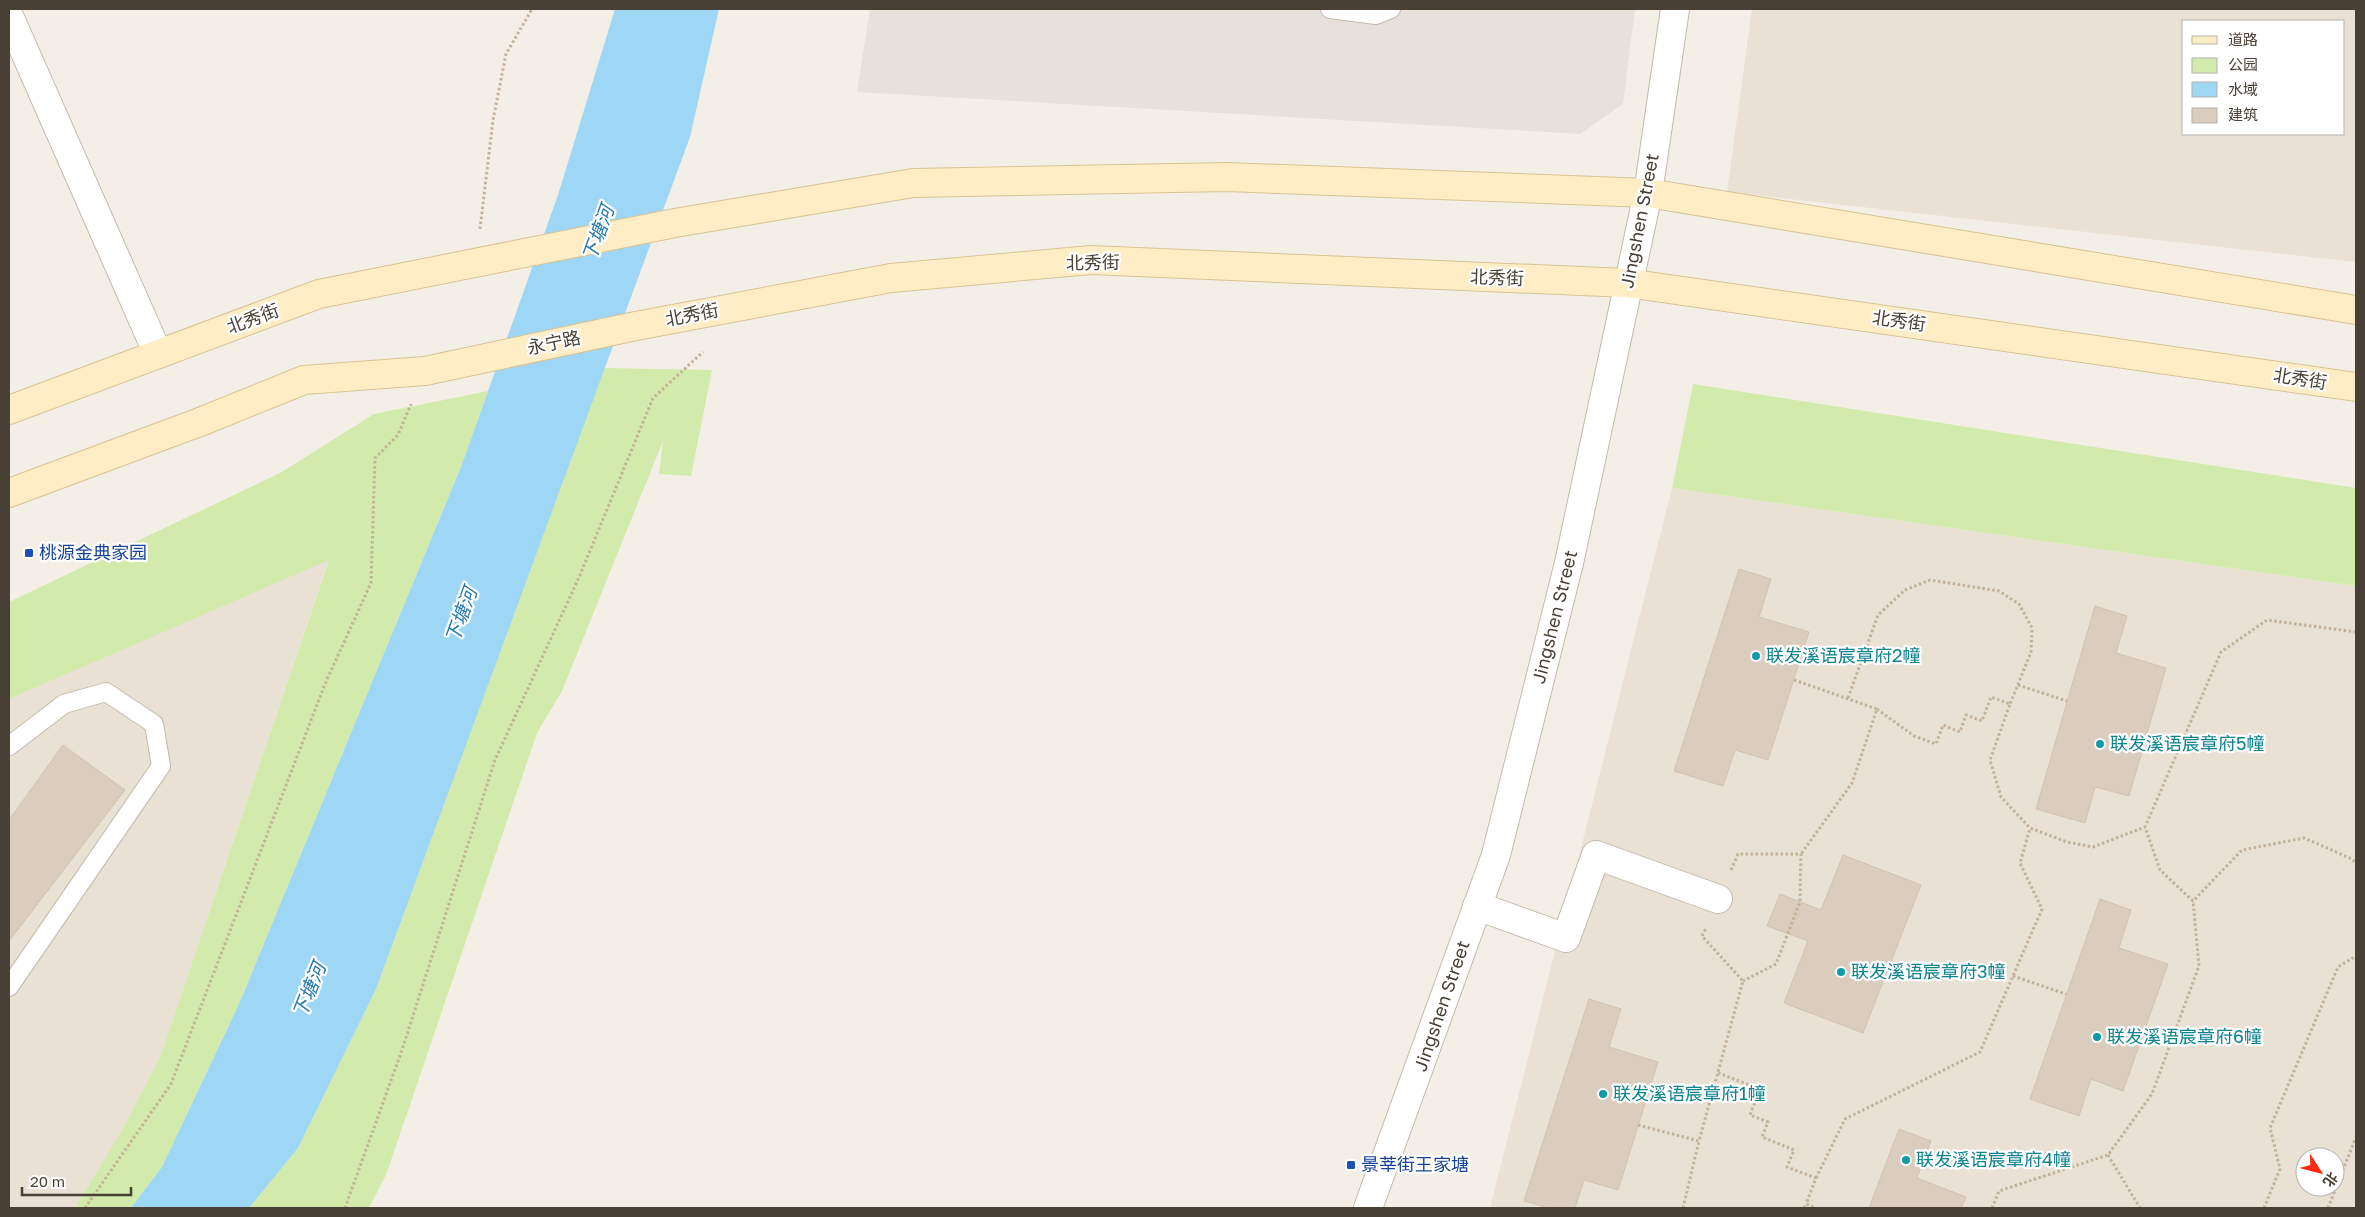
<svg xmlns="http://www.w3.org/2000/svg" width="2365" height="1217" viewBox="0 0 2365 1217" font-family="'Golos Text','Noto Sans SC',sans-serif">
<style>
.residential{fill:#e9e1d4;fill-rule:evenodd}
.industrial{fill:#e6e1db}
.green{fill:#d2ebac}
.water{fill:#9ed6f5}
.building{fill:#dacdbe;stroke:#d2c2ae}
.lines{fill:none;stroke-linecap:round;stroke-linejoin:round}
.service-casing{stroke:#c3baab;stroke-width:20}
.minor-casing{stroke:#c3baab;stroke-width:30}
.tertiary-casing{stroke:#c3baab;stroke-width:30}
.secondary-casing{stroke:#d8c293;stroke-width:30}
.path{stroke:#c3b298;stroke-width:3;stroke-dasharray:2.5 2.5;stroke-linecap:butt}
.service{stroke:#fff;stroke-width:18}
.minor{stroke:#fff;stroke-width:28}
.tertiary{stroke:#fff;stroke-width:28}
.secondary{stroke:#ffeec5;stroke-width:28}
.transit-dot{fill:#1a4fb4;stroke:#fff;stroke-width:2}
.culture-dot{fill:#0f9aa8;stroke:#fff;stroke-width:2}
.labels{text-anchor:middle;stroke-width:4.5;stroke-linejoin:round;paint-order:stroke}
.street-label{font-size:18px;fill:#483f35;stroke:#fff}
.transit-label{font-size:18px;fill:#164399;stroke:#fff;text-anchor:start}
.culture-label{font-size:18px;fill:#0d838f;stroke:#fff;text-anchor:start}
.water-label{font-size:19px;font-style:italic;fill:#2478aa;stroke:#fff}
</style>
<rect width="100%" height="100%" fill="#f4efe6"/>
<!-- residential -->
<g class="residential">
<path d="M1752 9H2356V262L1727 192ZM2184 21H2344V134H2184Z"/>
<path d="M1672 488 2356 586V1208H1490ZM2305 1157H2335V1187H2305Z"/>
<polygon points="329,559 160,1057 125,1125 75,1208 9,1208 9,699"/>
</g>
<!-- industrial -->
<polygon class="industrial" points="870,9 1635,9 1623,104 1580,134 857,92"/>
<!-- green -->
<g class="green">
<polygon points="604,368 712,370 691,476 659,474 663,441 562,691 537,733 386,1175 369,1208 249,1208 298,1148 376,989"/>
<polygon points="1693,384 2356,488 2356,586 1672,488"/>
<polygon points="488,391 461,467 239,1004 162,1167 131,1208 75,1208 125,1125 160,1057 329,560 9,699 9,602 280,473 374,414"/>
</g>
<!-- water -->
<polygon class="water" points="615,9 719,9 690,137 376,989 298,1148 249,1208 131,1208 162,1167 239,1004 461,467 558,195"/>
<!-- building -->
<g class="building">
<polygon points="1739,569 1771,579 1759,617 1809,632 1768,760 1735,750 1723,786 1674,771"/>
<polygon points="2095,606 2127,616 2116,653 2166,668 2129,796 2095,787 2085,823 2036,809"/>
<polygon points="63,745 125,790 9,941 9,820"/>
<polygon points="1843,855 1921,885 1863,1033 1784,1003 1808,941 1767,926 1780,894 1821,910"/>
<polygon points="2100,899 2131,910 2119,948 2168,964 2123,1091 2091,1079 2079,1116 2030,1099"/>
<polygon points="1589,999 1621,1009 1609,1047 1658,1062 1618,1190 1584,1180 1575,1208 1549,1208 1524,1201"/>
<polygon points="1899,1129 1931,1141 1917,1178 1966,1197 1961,1208 1869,1208"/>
</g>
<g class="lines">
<defs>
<g id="service">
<polyline points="1330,9 1376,15 1391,9"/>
<polyline points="9,746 64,704 106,692 154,724 161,766 9,987"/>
</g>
<polyline id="minor" points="1477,906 1566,938 1596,855 1718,899"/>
<g id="tertiary">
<polyline points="9,16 158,354"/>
<polyline points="1368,1208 1496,855 1569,563 1648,193 1675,9"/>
</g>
<g id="secondary">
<polyline points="9,410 319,294 675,223 913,183 1227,177 1648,193 2356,310"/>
<polyline points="9,493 200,422 304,380 425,371 636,326 891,278 1091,260 1627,283 2356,387"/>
</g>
</defs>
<!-- service casing -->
<use href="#service" class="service-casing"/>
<!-- minor casing -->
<use href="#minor" class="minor-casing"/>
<!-- tertiary casing -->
<use href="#tertiary" class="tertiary-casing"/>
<!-- secondary casing -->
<use href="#secondary" class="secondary-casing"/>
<!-- path -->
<g class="path">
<polyline points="480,229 493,120 506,54 532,9"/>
<polyline points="2356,632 2267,620 2221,652 2145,827 2160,870 2193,901 2242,850 2304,838 2352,859 2356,863"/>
<polyline points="1794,680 1877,709 1852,783 1801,854"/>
<polyline points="2018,685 2067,701"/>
<polyline points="1848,698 1878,615 1905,590 1930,580 1999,591 2019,604 2032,628 2031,652 2010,704"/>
<polyline points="1877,709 1914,736 1936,744 1943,725 1960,732 1966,715 1982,721 1991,697 2010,704 1990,760 2001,797 2030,828 2067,842 2093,847 2145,827"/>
<polyline points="1731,870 1738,854 1801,854 1800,902 1776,964 1743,981"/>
<polyline points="2013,976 2066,994"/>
<polyline points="1718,1073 1760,1089 1750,1115 1768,1122 1762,1137 1794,1150 1787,1167 1816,1178 1806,1204"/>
<polyline points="1638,1125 1699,1141 1743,981 1702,936 1706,928"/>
<polyline points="2108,1155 2140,1208"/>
<polyline points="1816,1178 1845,1119 1980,1052 2042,909 2020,863 2030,828"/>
<polyline points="85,1208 171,1084 325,684 371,583 375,458 398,435 411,404"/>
<polyline points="345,1208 402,1050 495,760 580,575 653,398 703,352"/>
<polyline points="1683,1208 1699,1141"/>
<polyline points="1804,1208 1806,1204 1816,1208"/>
<polyline points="1992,1208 1999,1191 2108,1155 2152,1094 2199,966 2193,901"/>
<polyline points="2264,1208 2280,1169 2270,1128 2338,967 2356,956"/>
<polyline points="2328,1208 2356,1137"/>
</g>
<!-- service -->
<use href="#service" class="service"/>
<!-- minor -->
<use href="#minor" class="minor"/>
<!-- tertiary -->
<use href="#tertiary" class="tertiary"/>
<!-- secondary -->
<use href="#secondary" class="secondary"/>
</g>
<!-- markers -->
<g class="transit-dot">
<rect x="24" y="548" width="10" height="10" rx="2.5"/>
<rect x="1346" y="1160" width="10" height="10" rx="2.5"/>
</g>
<g class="culture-dot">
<circle cx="1756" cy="656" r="5"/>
<circle cx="2100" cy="744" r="5"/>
<circle cx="1841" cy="972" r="5"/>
<circle cx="2097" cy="1037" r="5"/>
<circle cx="1603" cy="1094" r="5"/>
<circle cx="1906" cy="1160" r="5"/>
</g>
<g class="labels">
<!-- street labels -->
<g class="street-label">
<text transform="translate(1640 221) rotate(-79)" y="6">Jingshen Street</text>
<text transform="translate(1093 263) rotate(-1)" y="6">北秀街</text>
<text transform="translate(1497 278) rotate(2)" y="6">北秀街</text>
<text transform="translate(692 315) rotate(-11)" y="6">北秀街</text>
<text transform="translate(253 319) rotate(-20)" y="6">北秀街</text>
<text transform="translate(1899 321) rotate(8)" y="6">北秀街</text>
<text transform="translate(554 343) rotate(-12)" y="6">永宁路</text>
<text transform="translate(2300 379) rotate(9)" y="6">北秀街</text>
<text transform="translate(1555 617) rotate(-76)" y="6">Jingshen Street</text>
<text transform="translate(1442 1006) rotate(-71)" y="6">Jingshen Street</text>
</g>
<!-- transit labels -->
<g class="transit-label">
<text x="39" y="559">桃源金典家园</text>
<text x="1361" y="1171">景莘街王家塘</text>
</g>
<!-- culture labels -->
<g class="culture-label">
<text x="1766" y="662">联发溪语宸章府2幢</text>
<text x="2110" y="750">联发溪语宸章府5幢</text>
<text x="1851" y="978">联发溪语宸章府3幢</text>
<text x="2107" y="1043">联发溪语宸章府6幢</text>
<text x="1613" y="1100">联发溪语宸章府1幢</text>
<text x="1916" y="1166">联发溪语宸章府4幢</text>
</g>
<!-- water labels -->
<g class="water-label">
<text transform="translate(598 233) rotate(-70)" y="7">下塘河</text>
<text transform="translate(461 615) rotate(-70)" y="7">下塘河</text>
<text transform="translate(309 990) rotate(-68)" y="7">下塘河</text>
</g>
</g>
<!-- border -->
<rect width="2365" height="1217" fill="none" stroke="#483f35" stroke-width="20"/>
<!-- legend -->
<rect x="2182" y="20" width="162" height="115" fill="#ffffff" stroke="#b6b2ae"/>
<rect x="2192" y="36" width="25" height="8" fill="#ffeec5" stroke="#b6b2ae"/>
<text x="2228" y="45" font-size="15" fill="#483f35">道路</text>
<rect x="2192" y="58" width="25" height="15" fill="#d2ebac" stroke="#b6b2ae"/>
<text x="2228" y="70" font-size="15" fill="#483f35">公园</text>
<rect x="2192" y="82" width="25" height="15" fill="#9ed6f5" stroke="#b6b2ae"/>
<text x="2228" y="95" font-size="15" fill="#483f35">水域</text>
<rect x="2192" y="108" width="25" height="15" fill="#dacdbe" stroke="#b6b2ae"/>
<text x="2228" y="120" font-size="15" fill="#483f35">建筑</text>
<!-- north arrow -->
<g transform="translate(2320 1172) rotate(126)"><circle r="24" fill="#ffffff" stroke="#b6b2ae"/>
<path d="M0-4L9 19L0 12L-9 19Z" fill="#ff2a12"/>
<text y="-8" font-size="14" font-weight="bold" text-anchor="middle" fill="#483f35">北</text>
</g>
<!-- scale -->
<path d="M22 1187v8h109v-8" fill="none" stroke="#483f35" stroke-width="2.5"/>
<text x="30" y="1187" font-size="15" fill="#483f35" stroke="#ffffff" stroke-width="4" paint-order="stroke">20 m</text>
</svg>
